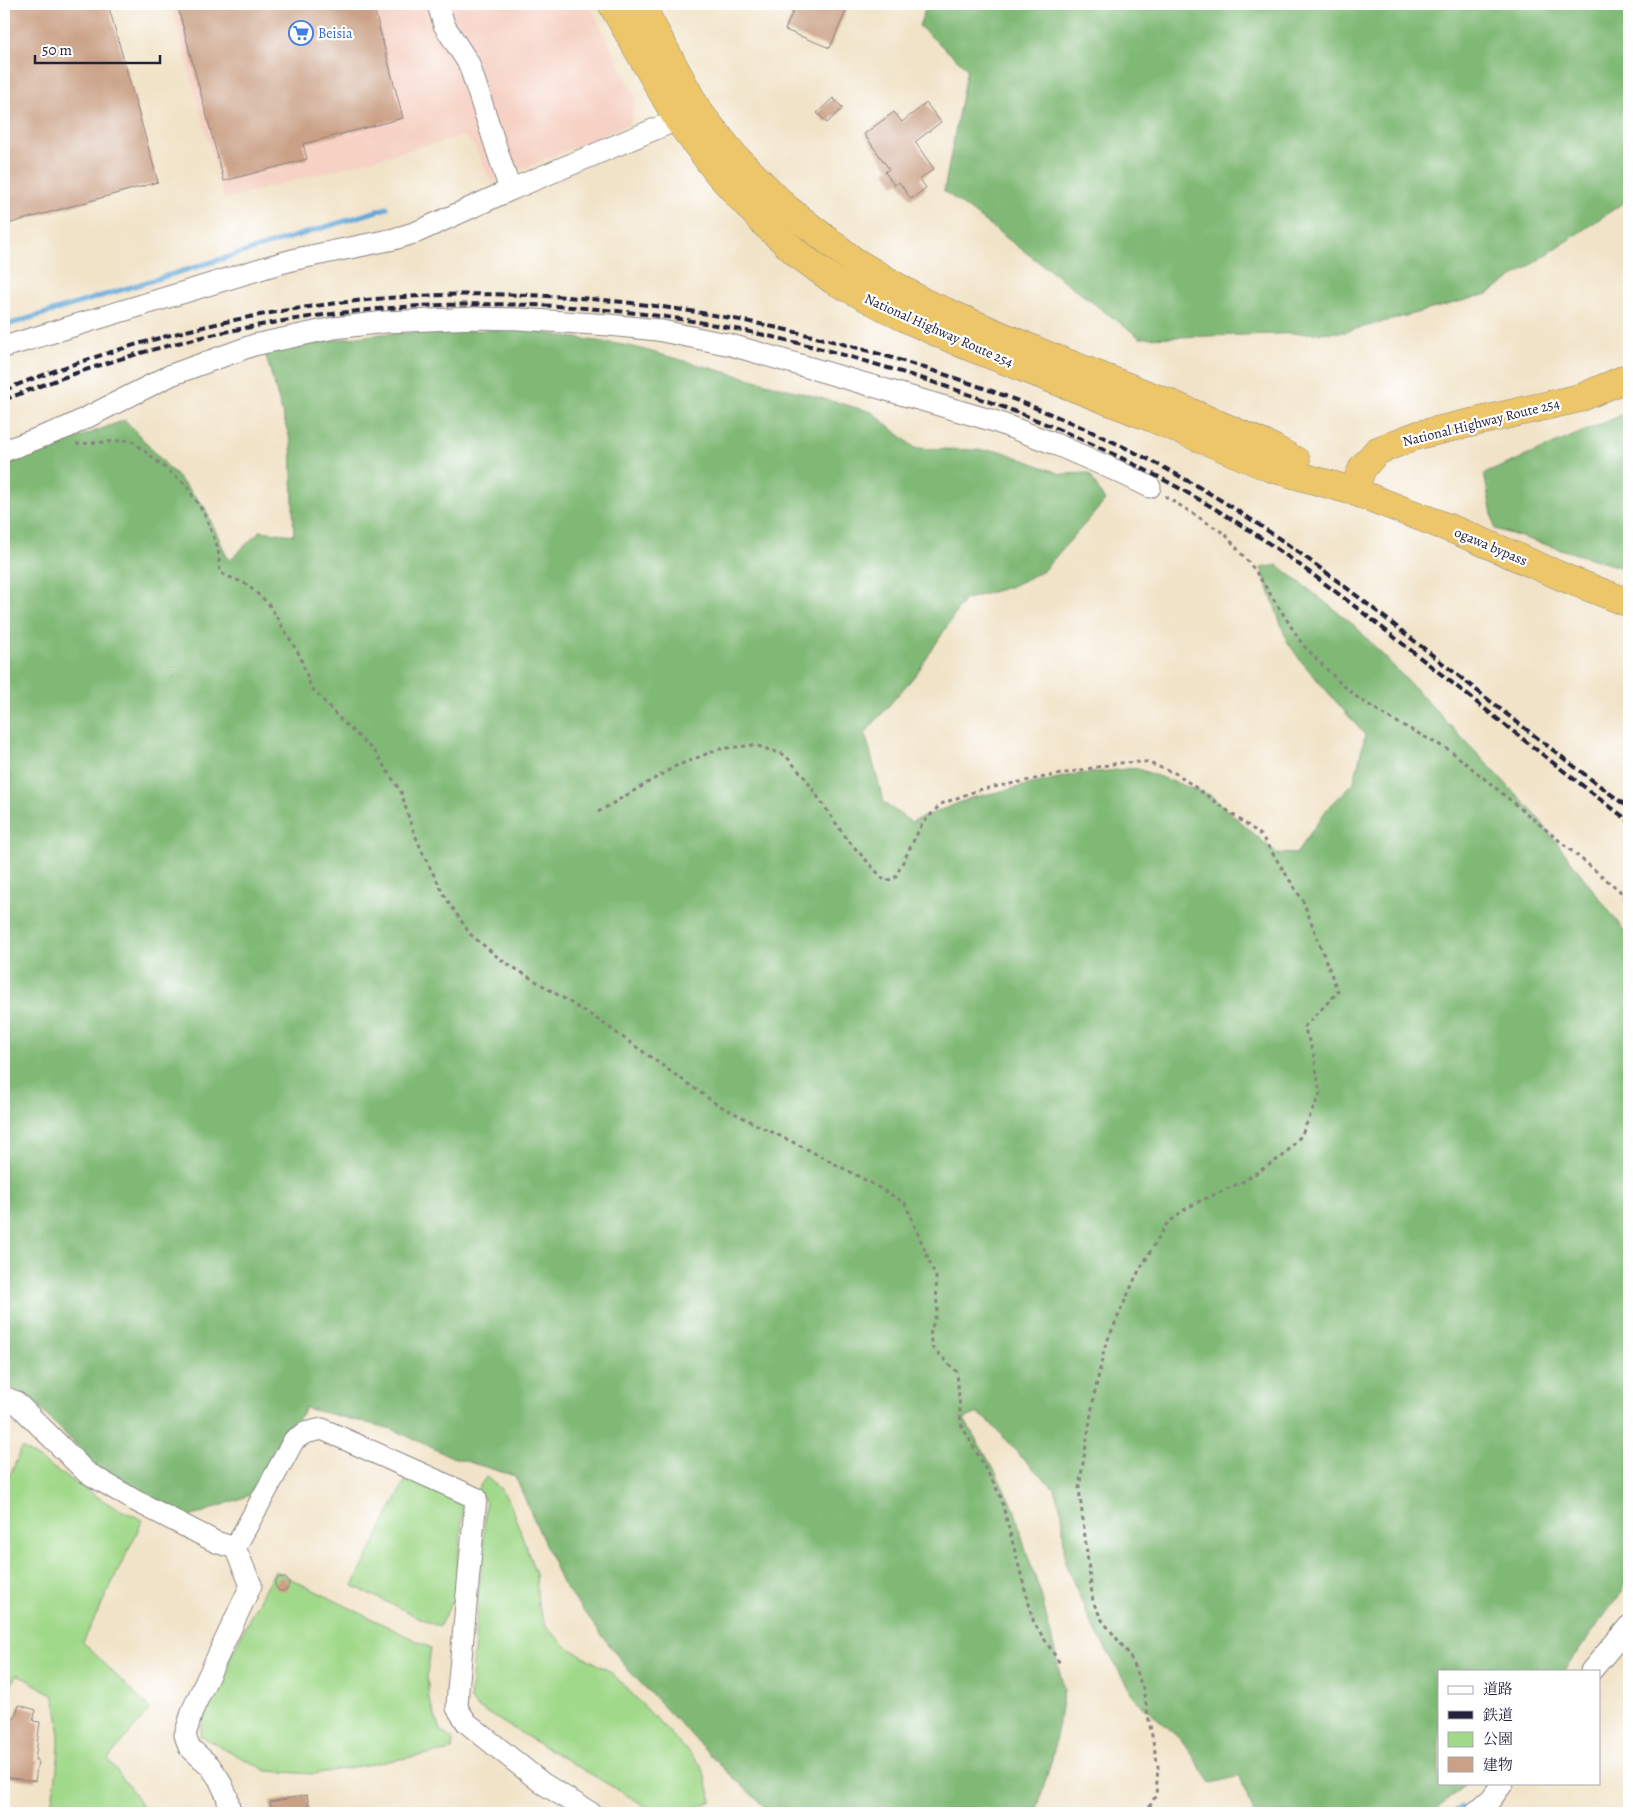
<svg xmlns="http://www.w3.org/2000/svg" width="1633" height="1817" viewBox="0 0 1633 1817" font-family="Alegreya,'Noto Serif JP',serif">
<style>
.built{fill:#f6d2c5}
.green{fill:#a1d98a;stroke:#627e62}
.forest{fill:#80b976;stroke:#516e58}
.lines{fill:none;stroke-linecap:round;stroke-linejoin:round}
.stream{stroke:#62a8d8;stroke-width:5}
.building{fill:#caa186}
.minor-casing{stroke:#8a8282;stroke-width:23}
.highway-casing{stroke:#8a8282;stroke-width:29}
.path{stroke:#8a8282;stroke-width:3;stroke-dasharray:4 4;stroke-linecap:butt}
.minor{stroke:#fff;stroke-width:21}
.highway{stroke:#ecc669;stroke-width:28}
.rail{stroke:#22223b;stroke-width:4;stroke-dasharray:8 4;stroke-linecap:butt}
.labels{text-anchor:middle;stroke-width:4.5;stroke-linejoin:round;paint-order:stroke}
.shop-label{font-size:14px;fill:#366cbe;stroke:#fff;text-anchor:start}
.street-label{font-size:14px;fill:#22223b;stroke:#fff}
</style>
<rect width="100%" height="100%" fill="#fff"/>
<filter id="ink" filterUnits="userSpaceOnUse"><feTurbulence type="fractalNoise" baseFrequency=".02" numOctaves="2"/><feDisplacementMap in="SourceGraphic" scale="10" xChannelSelector="R" yChannelSelector="G"/><feConvolveMatrix kernelMatrix="1 2 1 2 8 2 1 2 1" color-interpolation-filters="sRGB"/></filter>
<filter id="wash" filterUnits="userSpaceOnUse"><feTurbulence type="fractalNoise" baseFrequency=".0096" numOctaves="4" result="noise"/><feDisplacementMap in="SourceGraphic" scale="20" xChannelSelector="R" yChannelSelector="G"/><feGaussianBlur stdDeviation="1.12" result="paint"/><feColorMatrix in="noise" values="0 0 0 0 0 0 0 0 0 0 0 0 0 0 0 0 0 1.4 0 .05"/><feComposite in="paint" operator="in"/></filter>
<g filter="url(#wash)">
<rect width="100%" height="100%" fill="#f1e3c8"/>
<!-- built -->
<polygon class="built" points="171,4 589,4 636,97 630,124 491,182 473,144 463,136 224,199"/>
<!-- green -->
<g class="green">
<path d="M22 1448 112 1506 143 1520 83 1642 150 1709 108 1759 133 1792 145 1813H49C57 1778 65 1729 53 1695L17 1674 4 1694V1488Z"/>
<polygon points="408,1475 464,1501 454,1598 439,1627 353,1586"/>
<polygon points="486,1477 500,1488 510,1503 536,1574 538,1606 547,1628 567,1647 611,1672 702,1766 712,1801 686,1813 657,1813 475,1706 470,1699 471,1689 486,1503 477,1490"/>
<path d="M275 1571 431 1648 427 1674 429 1699 440 1730 453 1740 452 1750 314 1774 267 1771 200 1736C201 1718 211 1702 218 1685 235 1646 254 1608 275 1571Z"/>
</g>
<!-- forest -->
<g class="forest">
<polygon points="927,4 1629,4 1629,199 1488,294 1345,332 1140,338 944,191 967,68 919,26"/>
<polygon points="517,329 630,346 872,412 915,448 1001,451 1061,474 1089,473 1105,501 1043,571 1012,586 964,600 917,673 865,733 884,803 911,822 971,798 1072,775 1135,768 1210,795 1276,853 1296,854 1327,809 1354,782 1365,735 1300,660 1287,641 1261,568 1278,565 1355,626 1535,814 1629,937 1629,1577 1623,1590 1564,1671 1439,1671 1439,1783 1467,1783 1432,1813 1253,1813 1240,1776 1211,1783 1181,1739 1135,1699 1092,1625 1065,1563 1062,1513 1054,1488 1023,1459 993,1426 978,1413 964,1419 995,1471 1015,1511 1025,1548 1040,1591 1064,1689 1053,1755 1036,1813 771,1813 719,1764 629,1671 562,1583 515,1476 452,1457 392,1429 305,1408 253,1494 187,1518 99,1468 32,1401 4,1383 4,466 125,420 204,506 229,561 260,531 294,535 291,443 264,349 381,334"/>
<polygon points="1629,412 1629,570 1495,529 1484,474"/>
</g>
<g class="lines">
<!-- stream -->
<g class="stream">
<polyline points="4,326 387,208"/>
<polyline points="1453,1813 1461,1807"/>
</g>
</g>
<g id="blocks">
<!-- building -->
<g class="building">
<polygon points="4,4 108,4 158,182 4,225"/>
<polygon points="177,4 373,4 403,118 303,144 307,159 224,181"/>
<polygon points="796,4 849,4 830,48 785,30"/>
<polygon points="833,98 843,108 827,123 817,113"/>
<polygon points="926,103 941,122 915,142 934,169 920,179 926,188 911,199 899,182 894,185 885,172 889,169 864,134 894,112 902,122"/>
<circle cx="282" cy="1584" r="7"/>
<polygon points="19,1705 36,1710 33,1721 40,1722 35,1760 38,1760 35,1781 4,1777 4,1743 8,1744 11,1719 14,1719"/>
<polygon points="307,1795 310,1813 272,1813 270,1802"/>
</g>
</g>
</g>
<g filter="url(#ink)">
<use href="#blocks" fill-opacity="0" stroke="#8a8282" stroke-width="1"/>
<g class="lines">
<defs>
<g id="minor">
<polyline points="438,4 444,25 469,64 510,190"/>
<polyline points="4,347 267,267 296,259 394,239 417,232 510,190 691,114"/>
<polyline points="4,451 68,427 171,375 254,345 334,328 385,322 476,318 519,319 609,325 657,330 731,345 994,421 1055,444 1117,471 1150,487"/>
<polyline points="4,1397 16,1402 86,1472 134,1500 216,1542 235,1548 251,1585 193,1709 185,1735 189,1747 210,1766 219,1779 227,1796 230,1813"/>
<polyline points="235,1548 294,1440 305,1433 322,1429 476,1498 458,1690 457,1708 467,1723 542,1783 591,1813"/>
<polyline points="1591,1671 1629,1626"/>
<polyline points="1475,1813 1491,1799 1503,1783"/>
</g>
<g id="highway">
<polyline points="612,4 678,120 719,174 763,222 799,255 833,280 905,318 965,345 1152,418 1271,468 1353,491 1462,533 1565,578 1629,603"/>
<polyline points="640,4 698,111 736,158 786,208 854,261 923,302 1044,354 1169,403 1273,448 1296,461"/>
<polyline points="1353,491 1363,467 1377,451 1418,435 1580,398 1629,377"/>
</g>
</defs>
<!-- minor casing -->
<use href="#minor" class="minor-casing"/>
<!-- highway casing -->
<use href="#highway" class="highway-casing"/>
<!-- path -->
<g class="path">
<polyline points="76,444 131,440 186,485 205,515 218,548 220,573 246,584 268,603 300,656 311,687 340,719 375,752 401,792 411,825 424,856 446,898 470,934 500,959 600,1021 715,1103 755,1124 805,1148 869,1182 905,1203 936,1277 937,1310 930,1335 932,1347 957,1372 961,1424 1000,1495 1034,1623 1061,1665"/>
<polyline points="1165,496 1225,534 1254,569 1303,645 1337,680 1358,698 1391,719 1451,751 1620,891 1629,908"/>
<polyline points="598,812 676,766 719,749 755,745 785,755 805,778 846,838 885,881 895,878 922,824 941,804 978,790 1118,763 1146,762 1177,774 1261,835 1303,901 1338,992 1304,1027 1314,1055 1320,1094 1301,1136 1283,1156 1242,1182 1200,1201 1182,1211 1166,1225 1136,1276 1105,1346 1094,1396 1079,1488 1093,1602 1102,1620 1129,1654 1143,1689 1158,1767 1156,1795 1146,1813"/>
</g>
<!-- minor -->
<use href="#minor" class="minor"/>
<!-- highway -->
<use href="#highway" class="highway"/>
<!-- rail -->
<g class="rail">
<path d="M4 390C298 273 576 266 879 354 1002 390 1122 438 1230 506 1311 557 1385 618 1460 677 1516 722 1572 765 1629 808"/>
<path d="M4 400C199 321 408 289 617 311 709 320 800 341 888 368 1011 405 1129 454 1238 523 1316 573 1387 632 1460 689 1516 734 1572 778 1629 821"/>
</g>
</g>
</g>
<!-- icons -->
<defs>
<symbol id="supermarket-ring" viewBox="-11 -11 22 22"><circle r="9.5" fill="#fff" stroke="#3f7fe0" stroke-width="1.5"/><path d="M-6-5.5h2.5l.6 2H6L4.5 2H-2.5L-4.4-4H-6ZM-1.5 3.2a1.3 1.3 0 1 0 .1 0ZM3 3.2a1.3 1.3 0 1 0 .1 0Z" fill="#3f7fe0"/></symbol>
</defs>
<g fill-rule="evenodd">
<use href="#supermarket-ring" x="287" y="19" width="28" height="28"/>
</g>
<g class="labels">
<!-- shop labels -->
<g class="shop-label">
<text x="318" y="38">Beisia</text>
</g>
<!-- street labels -->
<g class="street-label">
<text transform="translate(939 330) rotate(24)" y="5">National Highway Route 254</text>
<text transform="translate(1481 422) rotate(-14)" y="5">National Highway Route 254</text>
<text transform="translate(1491 546) rotate(23)" y="5">ogawa bypass</text>
</g>
</g>
<!-- margin -->
<rect width="1633" height="1817" fill="none" stroke="#fff" stroke-width="20"/>
<!-- legend -->
<rect x="1438" y="1670" width="162" height="115" fill="#ffffff" stroke="#a7a7b1"/>
<rect x="1448" y="1686" width="25" height="8" fill="#ffffff" stroke="#a7a7b1"/>
<text x="1483" y="1694" font-size="15" fill="#22223b">道路</text>
<rect x="1448" y="1711" width="25" height="8" fill="#22223b" stroke="#a7a7b1"/>
<text x="1483" y="1720" font-size="15" fill="#22223b">鉄道</text>
<rect x="1448" y="1732" width="25" height="15" fill="#a1d98a" stroke="#a7a7b1"/>
<text x="1483" y="1744" font-size="15" fill="#22223b">公園</text>
<rect x="1448" y="1757" width="25" height="15" fill="#caa186" stroke="#a7a7b1"/>
<text x="1483" y="1770" font-size="15" fill="#22223b">建物</text>
<!-- scale -->
<path d="M35 55v8h125v-8" fill="none" stroke="#22223b" stroke-width="2.5"/>
<text x="42" y="55" font-size="15" fill="#22223b" stroke="#ffffff" stroke-width="4" paint-order="stroke">50 m</text>
</svg>
